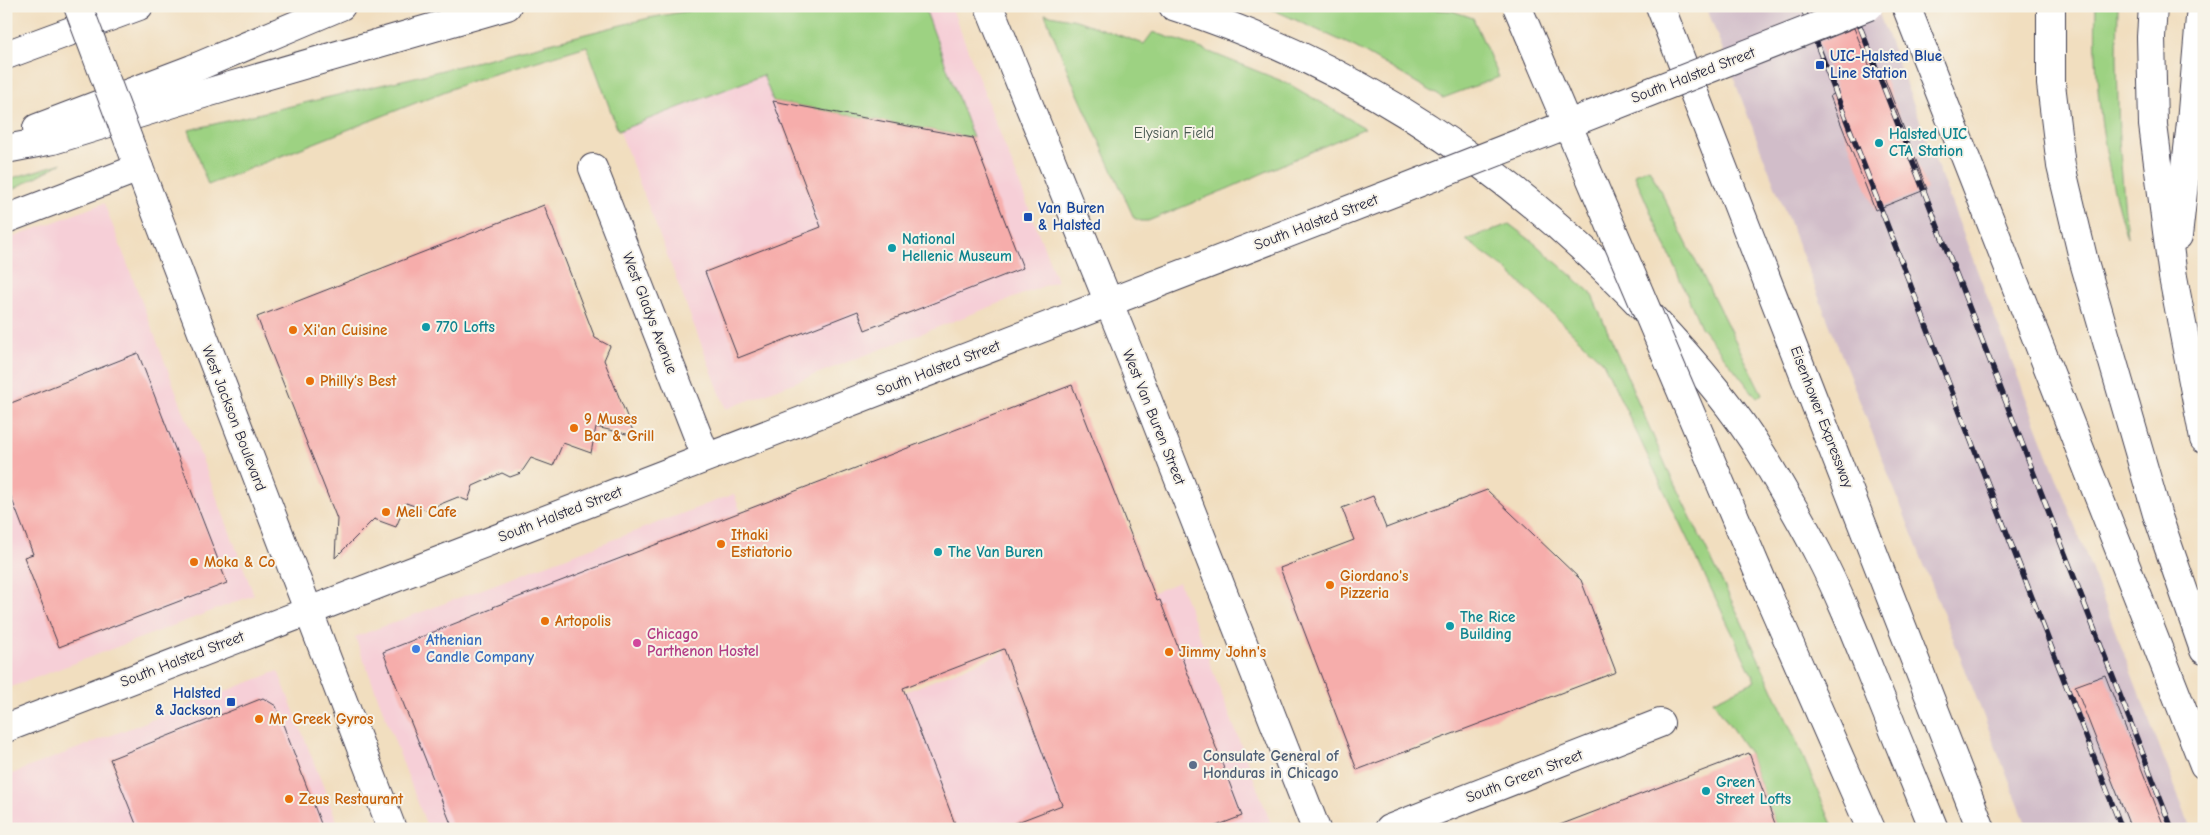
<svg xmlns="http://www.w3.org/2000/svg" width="2210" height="835" viewBox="0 0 2210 835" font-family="'Comic Neue',sans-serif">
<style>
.built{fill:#f6cfd7}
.industrial{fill:#d1bdc9}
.green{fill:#9dd282;stroke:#607a5e}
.building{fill:#f6adab}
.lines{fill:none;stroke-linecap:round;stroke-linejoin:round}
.street-casing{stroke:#413e4f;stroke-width:30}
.secondary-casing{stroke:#413e4f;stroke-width:30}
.highway-casing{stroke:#413e4f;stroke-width:30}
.street{stroke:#fff;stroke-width:28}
.secondary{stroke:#fff;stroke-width:28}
.highway{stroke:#fff;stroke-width:28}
.rail-casing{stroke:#22223b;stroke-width:5.5}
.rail{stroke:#f7f3e8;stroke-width:4;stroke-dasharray:11;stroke-linecap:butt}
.secondary-bridge-casing{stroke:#413e4f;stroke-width:30;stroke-linecap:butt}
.highway-bridge-casing{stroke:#413e4f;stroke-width:30;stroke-linecap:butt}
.secondary-bridge{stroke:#fff;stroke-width:28}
.highway-bridge{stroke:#fff;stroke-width:28}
.transit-dot{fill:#1a4fb4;stroke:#f7f3e8;stroke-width:2}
.culture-dot{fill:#0f9aa8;stroke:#f7f3e8;stroke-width:2}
.food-dot{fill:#e8710a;stroke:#f7f3e8;stroke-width:2}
.hotel-dot{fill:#d1479c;stroke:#f7f3e8;stroke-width:2}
.shop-dot{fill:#3f7fe0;stroke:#f7f3e8;stroke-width:2}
.service-dot{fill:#5c6f8a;stroke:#f7f3e8;stroke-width:2}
.labels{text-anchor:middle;stroke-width:4;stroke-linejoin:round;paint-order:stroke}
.transit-label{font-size:15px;font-weight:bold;fill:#164399;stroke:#f7f3e8;text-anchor:start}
.street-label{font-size:15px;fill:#22223b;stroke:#f7f3e8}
.park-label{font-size:15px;fill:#475750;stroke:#f7f3e8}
.culture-label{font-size:15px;font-weight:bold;fill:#0d838f;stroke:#f7f3e8;text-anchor:start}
.food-label{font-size:15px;font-weight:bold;fill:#c56008;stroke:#f7f3e8;text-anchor:start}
.hotel-label{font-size:15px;font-weight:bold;fill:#b23c85;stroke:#f7f3e8;text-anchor:start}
.shop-label{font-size:15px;font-weight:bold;fill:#366cbe;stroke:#f7f3e8;text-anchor:start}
.service-label{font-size:15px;font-weight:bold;fill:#4e5e75;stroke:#f7f3e8;text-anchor:start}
</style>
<rect width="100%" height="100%" fill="#f7f3e8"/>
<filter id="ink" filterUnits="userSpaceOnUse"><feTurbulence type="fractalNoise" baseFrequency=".02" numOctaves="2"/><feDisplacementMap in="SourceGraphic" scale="10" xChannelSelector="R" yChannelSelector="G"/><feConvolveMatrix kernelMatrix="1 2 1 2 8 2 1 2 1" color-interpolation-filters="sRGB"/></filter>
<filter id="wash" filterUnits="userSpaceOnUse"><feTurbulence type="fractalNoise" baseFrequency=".0096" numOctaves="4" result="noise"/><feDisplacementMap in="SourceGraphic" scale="20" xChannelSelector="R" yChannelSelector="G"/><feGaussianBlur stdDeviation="1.12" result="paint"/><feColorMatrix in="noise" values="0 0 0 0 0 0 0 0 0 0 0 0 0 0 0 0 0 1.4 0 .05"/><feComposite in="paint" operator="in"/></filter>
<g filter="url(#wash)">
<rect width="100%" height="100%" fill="#f1debf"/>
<!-- built -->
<g class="built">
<polygon points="715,6 951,6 1057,281 726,409 587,46 649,18"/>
<polygon points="104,203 254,595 6,689 6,240"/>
<polygon points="734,494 822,725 1179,582 1273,829 428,829 355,637"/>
<polygon points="278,671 340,829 6,829 6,776"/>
</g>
<!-- industrial -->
<polygon class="industrial" points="1706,6 1876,6 2191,829 2028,829 1766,163"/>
<!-- green -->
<g class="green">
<polygon points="715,6 924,6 973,138 773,101 763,75 618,131 587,46 471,81 208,185 189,130 419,76 649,18"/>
<polygon points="1265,6 1387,6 1452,11 1473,18 1499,77 1443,98 1355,47"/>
<path d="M2096 6H2118L2117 59 2119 139 2127 238C2104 164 2093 84 2096 6Z"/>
<polygon points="1045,14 1076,20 1144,44 1153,32 1197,47 1287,83 1365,128 1227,189 1148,221 1141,221 1134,218 1069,74"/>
<polygon points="62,163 6,193 6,180"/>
<polygon points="1649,168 1762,394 1757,398 1701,327 1634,174"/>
<polygon points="1509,224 1533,242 1591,293 1670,475 1737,612 1795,738 1834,829 1777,829 1749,753 1713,701 1755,681 1603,362 1507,270 1466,240"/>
</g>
<g id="blocks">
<!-- building -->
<g class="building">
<polygon points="1854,28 1874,78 1883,74 1927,189 1875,210 1830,96 1838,92 1819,42"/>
<polygon points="773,101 973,138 1023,268 865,330 858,311 738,358 705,272 821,227"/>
<polygon points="544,205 595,338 610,346 604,360 635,436 596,427 591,453 563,443 553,466 531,458 521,473 510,477 502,473 473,486 468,501 458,497 426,510 406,503 396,527 374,519 335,558 337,519 257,317"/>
<polygon points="138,353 227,583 59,647 24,557 33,554 6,484 6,405"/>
<polygon points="1072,385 1157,601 1160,600 1242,816 1208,829 1007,829 1007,826 1062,805 1004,649 903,688 957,829 453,829 383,652 494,608 493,607"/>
<polygon points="1487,490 1581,580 1616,672 1357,770 1280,568 1354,540 1342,508 1373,496 1386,528"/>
<polygon points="2105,675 2165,829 2131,829 2075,686"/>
<polygon points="263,698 276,706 323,829 138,829 110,759"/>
<polygon points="1749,753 1777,829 1558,829 1557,826"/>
</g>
</g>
</g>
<g filter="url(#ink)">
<use href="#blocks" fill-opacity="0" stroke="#413e4f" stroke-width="1"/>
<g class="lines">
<defs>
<g id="street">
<polyline points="593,168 706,457"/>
<polyline points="1389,829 1660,723"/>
</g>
<g id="secondary">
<polyline points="989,6 1130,355 1316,829"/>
<polyline points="131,147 392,829"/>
<polyline points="6,728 1400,190"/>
</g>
<g id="highway">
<path d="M1173 6C1358 65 1517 174 1650 315 1691 358 1732 405 1763 456 1782 488 1801 520 1818 553 1838 591 1854 631 1870 671 1891 724 1912 776 1934 829"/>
<polyline points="1660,6 1981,829"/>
<polyline points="1906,6 2204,765"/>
<polyline points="2051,6 2051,84 2061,166 2084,262 2157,514 2204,650"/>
<polyline points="2153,6 2151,37 2153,125 2173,277 2204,439"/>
<polyline points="6,55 139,6"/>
<polyline points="37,128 192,69 341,6"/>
<polyline points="6,149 53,140 203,94 507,6"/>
<polyline points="6,219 139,168"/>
<polyline points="2178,236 2191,123 2201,6"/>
<polyline points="1769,597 1871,829"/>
</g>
</defs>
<!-- street casing -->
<use href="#street" class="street-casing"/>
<!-- secondary casing -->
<use href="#secondary" class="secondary-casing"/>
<!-- highway casing -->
<use href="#highway" class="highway-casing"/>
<!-- street -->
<use href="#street" class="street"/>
<!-- secondary -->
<use href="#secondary" class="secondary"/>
<!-- highway -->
<use href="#highway" class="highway"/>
<defs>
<g id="rail">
<polyline points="1802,6 2122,829"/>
<polyline points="1852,6 2172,829"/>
</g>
</defs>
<!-- rail casing -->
<use href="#rail" class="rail-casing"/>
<!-- rail -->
<use href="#rail" class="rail"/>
<defs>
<g id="secondary-bridge">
<polyline points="78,6 131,147"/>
<polyline points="1400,190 1869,6"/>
</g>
<polyline id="highway-bridge" points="1517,6 1769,597"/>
</defs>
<!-- secondary-bridge casing -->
<use href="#secondary-bridge" class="secondary-bridge-casing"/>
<!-- highway-bridge casing -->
<use href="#highway-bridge" class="highway-bridge-casing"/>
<!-- secondary-bridge -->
<use href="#secondary-bridge" class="secondary-bridge"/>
<!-- highway-bridge -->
<use href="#highway-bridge" class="highway-bridge"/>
</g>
</g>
<!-- markers -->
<g class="transit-dot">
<rect x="1815" y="60" width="10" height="10" rx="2.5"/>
<rect x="1023" y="212" width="10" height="10" rx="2.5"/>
<rect x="226" y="697" width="10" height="10" rx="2.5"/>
</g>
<g class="culture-dot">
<circle cx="1879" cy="143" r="5"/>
<circle cx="892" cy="248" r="5"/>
<circle cx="426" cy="327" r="5"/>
<circle cx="938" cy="552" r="5"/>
<circle cx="1450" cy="626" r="5"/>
<circle cx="1706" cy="791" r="5"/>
</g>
<g class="food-dot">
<circle cx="293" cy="330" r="5"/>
<circle cx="310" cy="381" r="5"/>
<circle cx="574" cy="428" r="5"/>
<circle cx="386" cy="512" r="5"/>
<circle cx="721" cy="544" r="5"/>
<circle cx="194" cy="562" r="5"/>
<circle cx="1330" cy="585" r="5"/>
<circle cx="545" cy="621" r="5"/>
<circle cx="1169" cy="652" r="5"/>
<circle cx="259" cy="719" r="5"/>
<circle cx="289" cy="799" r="5"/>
</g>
<circle class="hotel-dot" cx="637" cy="643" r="5"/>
<circle class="shop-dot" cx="416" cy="649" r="5"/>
<circle class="service-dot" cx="1193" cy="765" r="5"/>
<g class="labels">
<!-- transit labels -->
<g class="transit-label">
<text x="1830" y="61">UIC-Halsted Blue<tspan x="1830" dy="17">Line Station</tspan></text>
<text x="1038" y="213">Van Buren<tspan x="1038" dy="17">&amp; Halsted</tspan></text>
<text x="221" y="698" text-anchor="end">Halsted<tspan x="221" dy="17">&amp; Jackson</tspan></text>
</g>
<!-- street labels -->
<g class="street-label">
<text transform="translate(1693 75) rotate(-21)" y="5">South Halsted Street</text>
<text transform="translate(1316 222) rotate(-21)" y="5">South Halsted Street</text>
<text transform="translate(650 313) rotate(69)" y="5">West Gladys Avenue</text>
<text transform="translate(938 368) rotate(-21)" y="5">South Halsted Street</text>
<text transform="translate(1154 417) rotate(68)" y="5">West Van Buren Street</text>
<text transform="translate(1822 417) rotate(69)" y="5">Eisenhower Expressway</text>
<text transform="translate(234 418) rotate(69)" y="5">West Jackson Boulevard</text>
<text transform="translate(560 514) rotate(-21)" y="5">South Halsted Street</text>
<text transform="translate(182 659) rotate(-21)" y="5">South Halsted Street</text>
<text transform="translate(1524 776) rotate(-21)" y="5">South Green Street</text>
</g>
<!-- park labels -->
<g class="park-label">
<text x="1174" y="138">Elysian Field</text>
</g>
<!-- culture labels -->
<g class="culture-label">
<text x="1889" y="139">Halsted UIC<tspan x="1889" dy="17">CTA Station</tspan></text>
<text x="902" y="244">National<tspan x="902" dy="17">Hellenic Museum</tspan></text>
<text x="436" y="332">770 Lofts</text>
<text x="948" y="557">The Van Buren</text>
<text x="1460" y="622">The Rice<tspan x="1460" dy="17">Building</tspan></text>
<text x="1716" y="787">Green<tspan x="1716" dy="17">Street Lofts</tspan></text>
</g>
<!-- food labels -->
<g class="food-label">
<text x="303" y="335">Xi'an Cuisine</text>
<text x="320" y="386">Philly‘s Best</text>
<text x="584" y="424">9 Muses<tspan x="584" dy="17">Bar &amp; Grill</tspan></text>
<text x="396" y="517">Meli Cafe</text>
<text x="731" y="540">Ithaki<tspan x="731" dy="17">Estiatorio</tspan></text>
<text x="204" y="567">Moka &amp; Co</text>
<text x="1340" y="581">Giordano's<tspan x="1340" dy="17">Pizzeria</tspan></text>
<text x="555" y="626">Artopolis</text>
<text x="1179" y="657">Jimmy John's</text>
<text x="269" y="724">Mr Greek Gyros</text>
<text x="299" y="804">Zeus Restaurant</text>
</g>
<!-- hotel labels -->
<g class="hotel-label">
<text x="647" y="639">Chicago<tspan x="647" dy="17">Parthenon Hostel</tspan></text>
</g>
<!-- shop labels -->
<g class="shop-label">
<text x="426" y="645">Athenian<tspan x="426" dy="17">Candle Company</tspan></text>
</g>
<!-- service labels -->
<g class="service-label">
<text x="1203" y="761">Consulate General of<tspan x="1203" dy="17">Honduras in Chicago</tspan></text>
</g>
</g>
<!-- margin -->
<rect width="2210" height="835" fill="none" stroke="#f7f3e8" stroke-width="25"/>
</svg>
